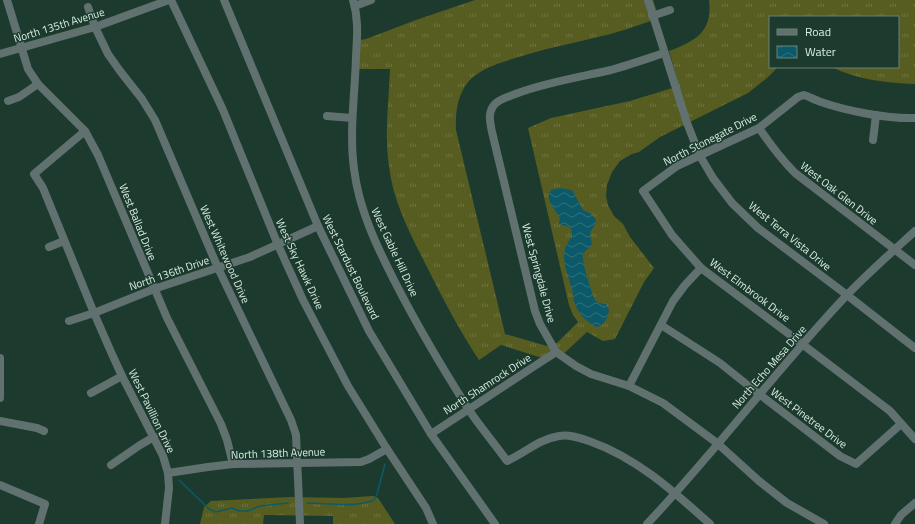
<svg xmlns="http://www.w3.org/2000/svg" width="915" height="524" viewBox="0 0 915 524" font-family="'Titillium Web',sans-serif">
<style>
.grass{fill:url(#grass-tufts)}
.water{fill:url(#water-waves)}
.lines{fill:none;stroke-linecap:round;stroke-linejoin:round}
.stream{stroke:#0c5a69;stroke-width:1.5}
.minor{stroke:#60716f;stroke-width:8}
.labels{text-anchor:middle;stroke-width:3;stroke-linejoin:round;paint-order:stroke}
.street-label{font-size:11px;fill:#dbede4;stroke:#1c3b2e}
</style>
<defs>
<pattern id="grass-tufts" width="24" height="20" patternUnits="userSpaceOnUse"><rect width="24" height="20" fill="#575c21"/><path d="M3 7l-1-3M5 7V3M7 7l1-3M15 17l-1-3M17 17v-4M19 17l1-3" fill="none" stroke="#6f7441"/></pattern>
<pattern id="water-waves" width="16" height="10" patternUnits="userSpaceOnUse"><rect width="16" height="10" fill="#0c5a69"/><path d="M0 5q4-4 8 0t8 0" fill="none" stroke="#2f727e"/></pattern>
</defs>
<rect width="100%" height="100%" fill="#1c3b2e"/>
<!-- grass -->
<g class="grass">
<path d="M475 0H653L659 18C637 26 616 33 594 38 565 45 535 51 506 61 494 65 483 69 473 77 458 90 455 111 456 130L505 334 547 346 557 343 578 322 573 315 569 305 528 128 551 118 630 101 679 86 669 51C695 41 713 32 709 0H915V84C887 83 857 80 832 67H898V17H770V67H778L767 78 748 93 660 137 639 152 632 154 620 161 612 172 607 185 606 196 608 205 614 216 623 224 630 237 654 268 644 282 615 339 603 341 587 332 559 358 556 357 548 362 539 357 501 345 479 360C459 330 442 297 426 265 410 233 393 202 389 166 384 134 389 101 390 69H358L360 40 366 39 416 20Z"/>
<polygon points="373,496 378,498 395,524 333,524 333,516 264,515 263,524 200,524 204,507 211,501 291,497 343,498"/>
</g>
<!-- water -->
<path class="water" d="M560 188 572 190 583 210 590 213 596 219 595 224 590 233 592 245C590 248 585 250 583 254 581 260 592 293 595 300L599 303 606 304 609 309C608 317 605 325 597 327 588 324 576 311 574 301 573 297 573 293 572 289 567 271 557 253 572 237V232L570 227 559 224 560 218C555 208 544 201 551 190Z"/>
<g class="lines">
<!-- stream -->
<g class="stream">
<polyline points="179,480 209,509 216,512 232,508 239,511 248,511 260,506 288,503"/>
<path d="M307 503C326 503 357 508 374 500L377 494 385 464"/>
</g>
<!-- minor -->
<g class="minor">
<polyline points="7,0 28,69 38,84 85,131 98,155 167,318 221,424 227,440 233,464"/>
<polyline points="171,0 223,110 278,245 303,300 348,386 387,449 426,508 433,524"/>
<polyline points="224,0 318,226 369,331 431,434 495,524"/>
<path d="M353 0C359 20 357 37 356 57 355 94 349 131 354 169 359 210 377 247 396 284 418 327 443 369 469 410 481 428 495 444 507 461 525 453 539 439 559 436 569 434 580 438 589 441 637 458 673 491 710 524"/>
<polyline points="648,0 687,123 700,156 713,178 732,203 758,228 847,295 915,348"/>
<polyline points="355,6 371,0"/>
<polyline points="88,7 95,27 108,54 120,71 142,99 155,120 218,268 291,420 296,435 300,524"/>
<polyline points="652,16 670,10"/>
<path d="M664 53C646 59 629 65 611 70 580 77 548 82 518 93 511 96 502 98 496 103 487 111 490 122 492 132L535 311 540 324 556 352 576 366 591 374 629 386 663 403 717 443 759 481 787 503 824 524"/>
<polyline points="0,54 95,27 169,0"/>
<polyline points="8,101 19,97 38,84"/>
<polyline points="327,116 352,118"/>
<path d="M915 118C887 119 847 111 821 102 815 100 810 97 804 95L798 97 759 128 677 166 643 191 672 235 701 268 785 331 890 411 915 439"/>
<path d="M759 128C770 144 781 159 795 173L915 265"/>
<polyline points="85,131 34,174 43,188 94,313 111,352 122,376 163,456 168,473 169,488 165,524"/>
<polyline points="873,140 876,115"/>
<polyline points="49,247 64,241"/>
<polyline points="69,321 94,313 154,289 250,257 318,226"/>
<polyline points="661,325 720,363 750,387 840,456 856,464 901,424"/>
<polyline points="0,358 0,398"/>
<polyline points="629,386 673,301 685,285 701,268"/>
<polyline points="91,393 122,376"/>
<polyline points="0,421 37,428 44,431"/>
<polyline points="431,434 556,352"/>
<polyline points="111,465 140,445 154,437"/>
<polyline points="168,473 208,467 233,464 361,462 369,459 387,449"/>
<polyline points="0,485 45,504 39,524"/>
<path d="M647 524C716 451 777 369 846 296 868 273 892 252 915 231"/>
<polyline points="895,524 901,515 915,503"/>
</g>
</g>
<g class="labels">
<!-- street labels -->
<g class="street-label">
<text transform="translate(59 25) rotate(-17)" y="4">North 135th Avenue</text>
<text transform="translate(710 139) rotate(-27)" y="4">North Stonegate Drive</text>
<text transform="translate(839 193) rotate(38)" y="4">West Oak Glen Drive</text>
<text transform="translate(138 222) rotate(68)" y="4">West Ballad Drive</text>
<text transform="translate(790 236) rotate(39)" y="4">West Terra Vista Drive</text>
<text transform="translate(395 252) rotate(65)" y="4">West Gable Hill Drive</text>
<text transform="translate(225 254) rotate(66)" y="4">West Whitewood Drive</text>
<text transform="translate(300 264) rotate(65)" y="4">West Sky Hawk Drive</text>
<text transform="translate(351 267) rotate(64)" y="4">West Stardust Boulevard</text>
<text transform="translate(169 273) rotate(-19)" y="4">North 136th Drive</text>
<text transform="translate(539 273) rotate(75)" y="4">West Springdale Drive</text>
<text transform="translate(750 290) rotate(37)" y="4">West Elmbrook Drive</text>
<text transform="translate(769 367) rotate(-49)" y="4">North Echo Mesa Drive</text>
<text transform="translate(487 384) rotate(-33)" y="4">North Shamrock Drive</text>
<text transform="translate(152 411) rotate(64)" y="4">West Pavillion Drive</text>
<text transform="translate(809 418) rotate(37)" y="4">West Pinetree Drive</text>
<text transform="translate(278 453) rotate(-2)" y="4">North 138th Avenue</text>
</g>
</g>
<!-- legend -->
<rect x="769" y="16" width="130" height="52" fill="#1c3b2e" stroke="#688277"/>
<rect x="777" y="29" width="20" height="6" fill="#60716f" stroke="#688277"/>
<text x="805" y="36" font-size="12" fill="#dbede4">Road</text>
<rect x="777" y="46" width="20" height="12" fill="url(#water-waves)" stroke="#688277"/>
<text x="805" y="56" font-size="12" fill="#dbede4">Water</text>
</svg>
